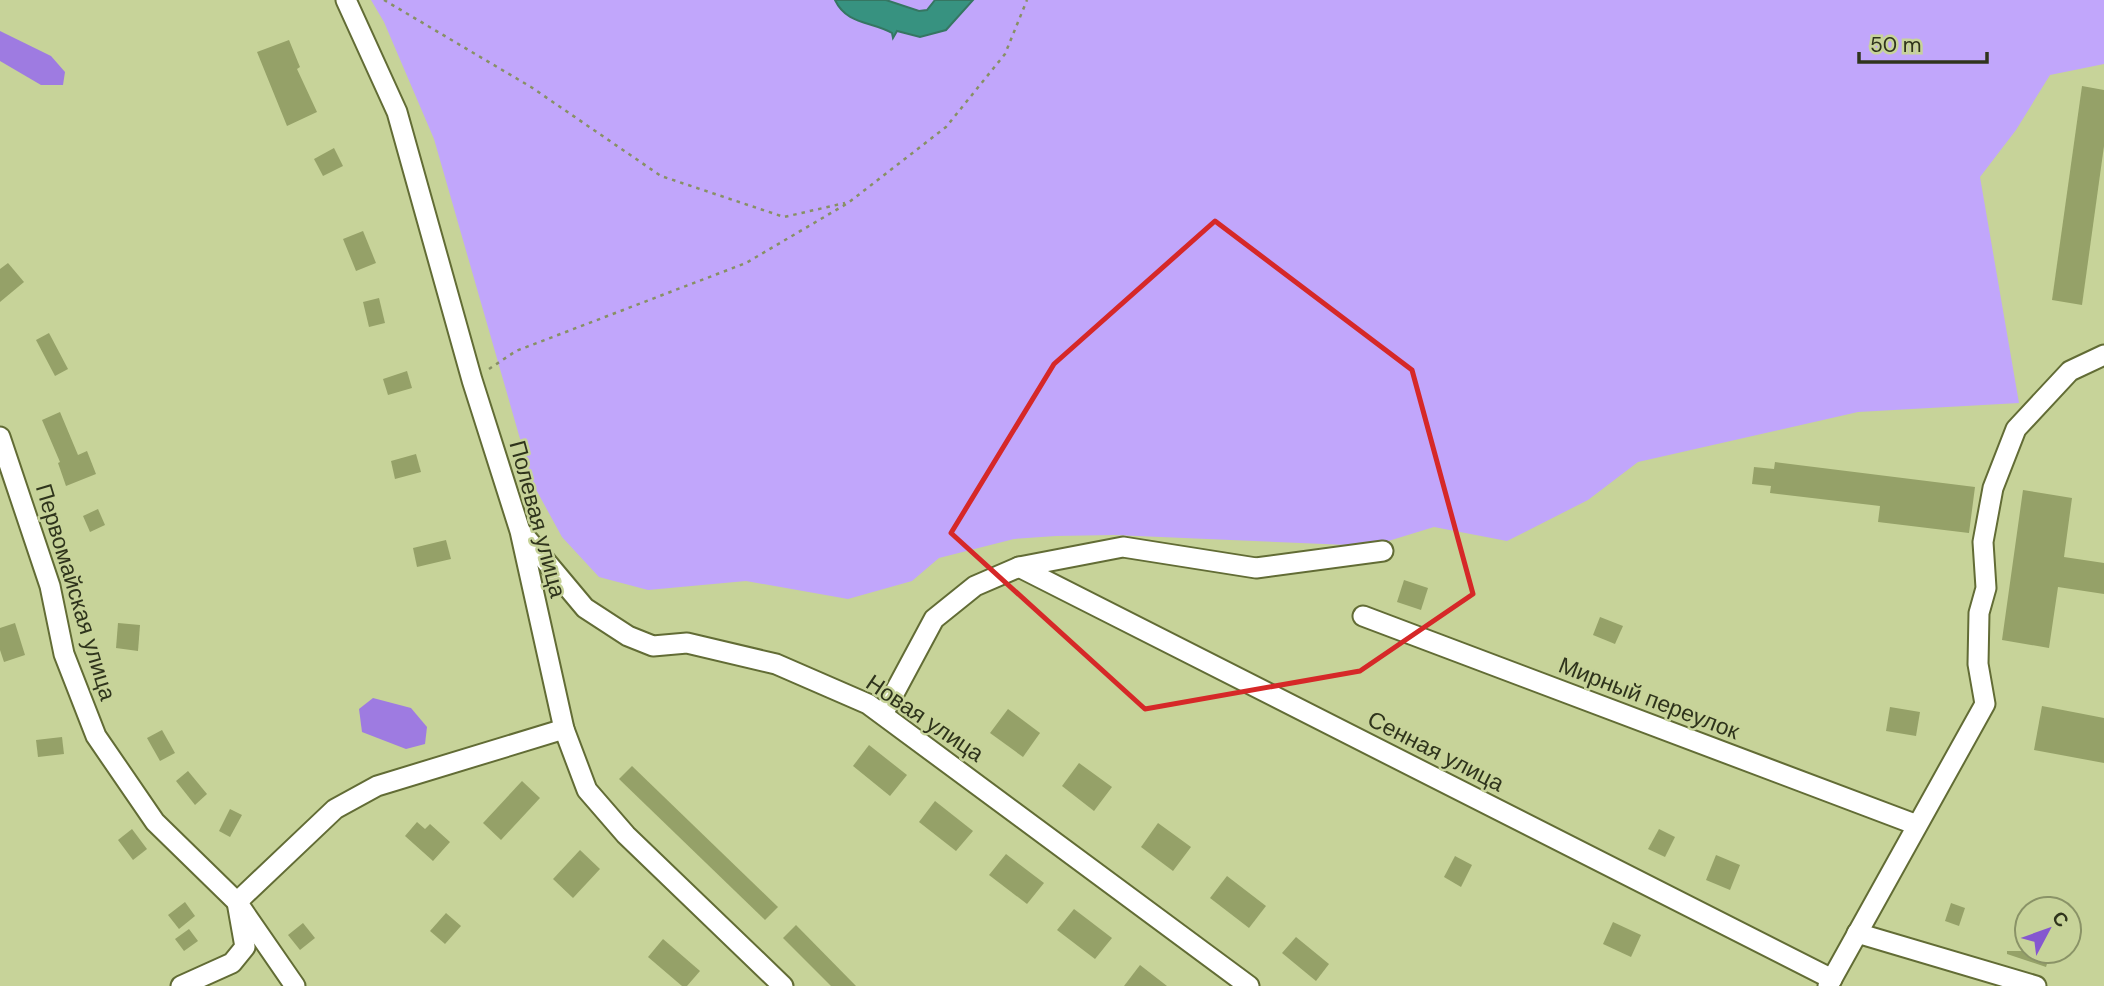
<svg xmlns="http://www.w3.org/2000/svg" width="2104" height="986" viewBox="0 0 2104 986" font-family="'DM Sans',sans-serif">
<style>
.green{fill:#c1a6fb}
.forest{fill:#9e7be1}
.water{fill:#379280;stroke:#357662;stroke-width:2}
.building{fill:#95a168}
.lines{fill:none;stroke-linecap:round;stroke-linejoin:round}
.minor-casing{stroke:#626c35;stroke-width:23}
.path{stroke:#879064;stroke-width:2.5;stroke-dasharray:3.5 5;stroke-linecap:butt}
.minor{stroke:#fff;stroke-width:19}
.marked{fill:none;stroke:#d62828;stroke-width:5;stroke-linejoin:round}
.labels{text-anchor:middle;stroke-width:5;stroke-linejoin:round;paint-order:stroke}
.street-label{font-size:23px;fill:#2f341c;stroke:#c7d399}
</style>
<rect width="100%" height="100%" fill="#c7d399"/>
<!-- green -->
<polygon class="green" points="371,0 2104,0 2104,64 2050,75 2016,130 1980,177 2019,403 1858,412 1638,462 1588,500 1507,541 1434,527 1372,546 1114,535 1056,536 1014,539 939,558 912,581 848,599 746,581 648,590 599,577 562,537 533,484 434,139 384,22"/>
<!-- forest -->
<g class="forest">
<polygon points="0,31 51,56 65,72 63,85 41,85 0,61"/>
<polygon points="373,698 411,708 427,727 425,744 406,749 362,732 359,709"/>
</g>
<!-- water -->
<path class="water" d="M835 0H886L919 11 927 10 935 0H973L946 30 920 37 897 31 893 38 892 33C871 21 847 25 835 0Z"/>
<!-- building -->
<g class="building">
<polygon points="289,40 300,67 297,69 317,112 287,126 257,52"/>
<polygon points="2082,86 2104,90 2104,146 2082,305 2052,300"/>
<polygon points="334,148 343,166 323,176 314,159"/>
<polygon points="363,231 376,263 356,271 343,239"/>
<polygon points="8,263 24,282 0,302 0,269"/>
<polygon points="379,298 385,323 369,327 363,302"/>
<polygon points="49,333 68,369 55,376 36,340"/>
<polygon points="407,371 412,388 388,395 383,379"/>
<polygon points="60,412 78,455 87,451 96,474 66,486 58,463 60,462 42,420"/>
<polygon points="416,454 421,472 395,479 391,461"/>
<polygon points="1775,462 1975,487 1969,533 1878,522 1880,506 1770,493 1771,486 1752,484 1754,467 1774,469"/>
<polygon points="2023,490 2072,498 2064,557 2104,563 2104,594 2058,587 2049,648 2002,640"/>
<polygon points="98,509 105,525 90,532 83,516"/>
<polygon points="446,540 451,559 417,567 413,548"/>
<polygon points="1404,580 1428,588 1421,610 1397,602"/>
<polygon points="1600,617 1623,626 1615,644 1593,635"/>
<polygon points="15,623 25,655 4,662 0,650 0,628"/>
<polygon points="118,623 140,625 138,651 116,648"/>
<polygon points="2042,706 2104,718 2104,763 2034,750"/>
<polygon points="1890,707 1920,712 1916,736 1886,731"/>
<polygon points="1008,709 1040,733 1023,757 990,733"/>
<polygon points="162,730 175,753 160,761 147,738"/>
<polygon points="62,737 64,754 38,757 36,740"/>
<polygon points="869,745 907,775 890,796 853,766"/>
<polygon points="1079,763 1112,787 1094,811 1062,786"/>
<polygon points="632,766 778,907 765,920 619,779"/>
<polygon points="188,771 207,794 195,805 176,781"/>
<polygon points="522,781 540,798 501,840 483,823"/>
<polygon points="935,801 973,831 956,851 919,822"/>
<polygon points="230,809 242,815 230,837 219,831"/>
<polygon points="417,822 425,829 430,824 450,842 433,861 405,836"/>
<polygon points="1158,823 1191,847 1173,871 1141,847"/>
<polygon points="132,829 147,849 133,860 118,840"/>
<polygon points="1659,829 1675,837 1665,857 1648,849"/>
<polygon points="580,850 600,869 573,898 553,879"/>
<polygon points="1006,854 1044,883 1027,904 989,875"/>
<polygon points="1716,855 1740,865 1730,890 1706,880"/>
<polygon points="1455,856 1472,865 1461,887 1444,877"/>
<polygon points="1227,876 1266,906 1249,928 1210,898"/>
<polygon points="185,902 195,916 179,929 168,915"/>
<polygon points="1951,903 1965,908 1959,926 1945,921"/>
<polygon points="1074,909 1112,938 1095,959 1057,930"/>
<polygon points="446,913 461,926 445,944 430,931"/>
<polygon points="1613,922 1641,935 1631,957 1603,944"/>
<polygon points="303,923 315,938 300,950 288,935"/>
<polygon points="796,925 856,986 831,986 783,938"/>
<polygon points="189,929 198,941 184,951 175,939"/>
<polygon points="1296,937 1329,964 1316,981 1282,953"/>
<polygon points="663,939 700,971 687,986 682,986 648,957"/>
<polygon points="2007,951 2051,951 2046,967 2007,954"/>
<polygon points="1140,965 1167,986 1124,986"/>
</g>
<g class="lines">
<defs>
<g id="minor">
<polyline points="346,0 397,112 472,380 520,531 564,729 587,790 626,835 783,986"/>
<polyline points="0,437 50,586 64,654 96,736 155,822 237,902 295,986"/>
<polyline points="523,534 585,608 628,636 653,646 687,643 776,664 868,704 1249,986"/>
<polyline points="1019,567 1832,979"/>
<polyline points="1363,616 1917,825"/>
<polyline points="883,714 934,619 975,586 1019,567 1123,547 1256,568 1383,551"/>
<polyline points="1857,933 2036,986"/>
<polyline points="181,986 232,963 245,947 237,902 335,809 377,786 564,729"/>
<polyline points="1828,986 1985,704 1978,664 1979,613 1986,588 1983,542 1993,488 2016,429 2070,371 2104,355"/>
</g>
</defs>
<!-- minor casing -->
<use href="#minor" class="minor-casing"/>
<!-- path -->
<g class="path">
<polyline points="384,0 531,87 661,176 784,217 845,203"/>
<polyline points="489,369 516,351 746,263 848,203 946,127 1005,54 1027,0"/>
</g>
<!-- minor -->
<use href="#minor" class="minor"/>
</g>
<!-- marked area -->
<path class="marked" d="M1215 221 1412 370 1473 594 1360 671 1145 709 951 533 1054 364Z"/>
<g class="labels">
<!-- street labels -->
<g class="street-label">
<text transform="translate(538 519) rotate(75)" y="8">Полевая улица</text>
<text transform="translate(76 592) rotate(73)" y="8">Первомайская улица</text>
<text transform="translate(1649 698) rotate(21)" y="8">Мирный переулок</text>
<text transform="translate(925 718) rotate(34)" y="8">Новая улица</text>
<text transform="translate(1436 751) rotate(27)" y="8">Сенная улица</text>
</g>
</g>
<!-- north arrow -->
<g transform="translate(2048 930) rotate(49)"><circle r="33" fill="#c7d399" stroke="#8a9367" stroke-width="2"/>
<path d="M0-5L12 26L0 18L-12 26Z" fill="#8557d0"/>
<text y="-10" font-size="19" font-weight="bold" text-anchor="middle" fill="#2f341c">С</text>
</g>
<!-- scale -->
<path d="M1859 52v10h128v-10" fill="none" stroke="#2f341c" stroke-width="3.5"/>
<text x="1870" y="52" font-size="21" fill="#2f341c" stroke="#c7d399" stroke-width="5" paint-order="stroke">50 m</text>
</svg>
